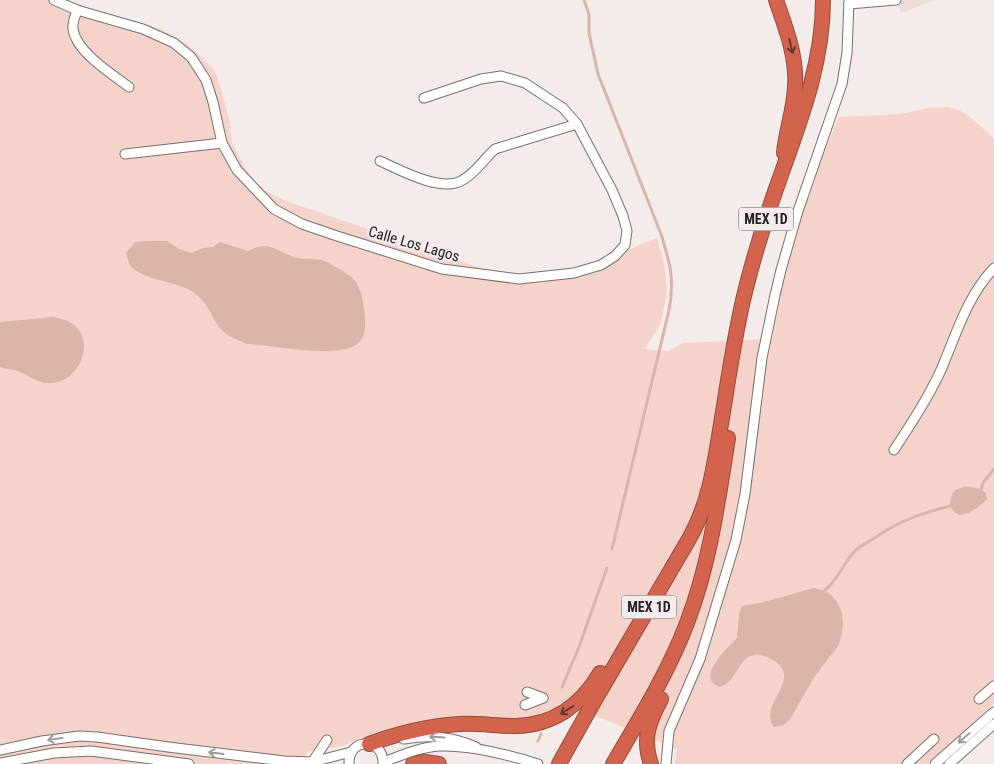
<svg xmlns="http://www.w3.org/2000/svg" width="994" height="764" viewBox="0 0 994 764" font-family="'Roboto Condensed',sans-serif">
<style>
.built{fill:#ecddda}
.grass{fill:#f5d3cb}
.water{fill:#dcb3aa}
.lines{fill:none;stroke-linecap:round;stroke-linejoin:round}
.stream{stroke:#dcb3aa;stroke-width:3}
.minor-casing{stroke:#75706e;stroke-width:11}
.highway-casing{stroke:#964d3e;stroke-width:16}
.minor{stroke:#fff;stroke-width:9}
.highway{stroke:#d3634c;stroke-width:14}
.oneway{stroke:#623931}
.oneway2{stroke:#9d9c9c}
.labels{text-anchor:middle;stroke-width:5;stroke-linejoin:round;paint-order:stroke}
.shield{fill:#f3eceb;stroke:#635f5f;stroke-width:1}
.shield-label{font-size:14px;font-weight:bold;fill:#252323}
.street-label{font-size:15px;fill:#252323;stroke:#f3eceb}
</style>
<rect width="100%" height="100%" fill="#f3eceb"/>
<!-- built -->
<polygon class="built" points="894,0 934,0 902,13"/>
<!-- grass -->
<polygon class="grass" points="0,0 68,0 92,9 161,29 188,45 213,68 218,79 229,119 232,143 244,166 256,183 266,191 283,200 478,267 502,272 527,274 585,267 657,238 665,268 667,293 661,323 645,349 668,351 683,343 772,339 778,299 804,206 815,172 839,117 901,114 928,108 948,107 959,110 970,117 994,138 994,704 927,764 675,764 677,749 569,705 541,715 524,719 399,729 375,733 342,746 307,752 303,764 0,764"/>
<!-- water -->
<g class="water">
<path d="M148 241H167L179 249 191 253 203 248 213 247 220 242 248 251C270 240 273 250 294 257 306 261 318 256 330 264 338 268 353 276 357 284 362 293 363 300 364 309 366 327 368 344 346 349 318 355 276 346 247 344 238 340 226 336 220 328 210 315 208 302 193 292 178 281 139 280 129 264 128 261 127 256 126 253L135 242Z"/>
<path d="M53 317C60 318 68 320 74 325 96 343 78 383 51 383 37 384 28 374 15 370 10 369 5 369 0 367V322Z"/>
<path d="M964 487C972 486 979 488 986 493L987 499C980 507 970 514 959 515 948 510 948 499 955 490Z"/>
<path d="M814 588C844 593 848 623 838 646L815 676 790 719 784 725 774 727C756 704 807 678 771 659 738 642 741 681 720 687 694 679 728 647 737 638L739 614 742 606 760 603Z"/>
</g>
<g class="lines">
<!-- stream -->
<g class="stream">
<path d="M584 0 589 14V33L598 74 661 234C670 263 675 280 669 310L612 549"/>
<polyline points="981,490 983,483 994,469"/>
<path d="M824 591C839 579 842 565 854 552 860 545 869 542 876 537 902 519 921 514 950 506"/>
<polyline points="562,687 579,647 607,568"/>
<polyline points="538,741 541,734"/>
</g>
<defs>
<g id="minor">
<polyline points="54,0 77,10 143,29 174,43 191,57 206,80 213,102 222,143 237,170 274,209 302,224 337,236 442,269 519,279 574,273 601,265 615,256 625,245 627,231 623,216 612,190 577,124 563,108 525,83 501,76 481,79 424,98"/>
<polyline points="849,4 896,0"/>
<path d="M77 10C75 17 72 23 73 29 76 52 112 74 129 87"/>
<polyline points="125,154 222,143"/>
<path d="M380 161C400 170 440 192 461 181 475 174 484 159 495 149L577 124"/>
<path d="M894 450C911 424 928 398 941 370 956 335 967 296 994 268"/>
<polyline points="527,692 543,698"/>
<polyline points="979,699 994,686"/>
<polyline points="525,705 543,698"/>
<path d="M404 739C430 735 452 736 476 747"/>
<polyline points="0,750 42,741 79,736 97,737 168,747 284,761 312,762 351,752"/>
<path d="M384 762C402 755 420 747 440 746 471 745 509 755 538 764"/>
<polyline points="0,763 54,753 91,751 189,764"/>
<polyline points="311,764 327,740"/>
<path d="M349 764C348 737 384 737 383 764"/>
<polyline points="666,764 669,731 700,659 736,540 745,494 762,358 775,295 781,270 798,211 842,84 847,53 849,0"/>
<polyline points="907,764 934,739"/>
<polyline points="935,764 994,712"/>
<polyline points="949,764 994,724"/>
</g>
<g id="highway">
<path d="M776 0C786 29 797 56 795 87 794 110 786 131 784 153"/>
<path d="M369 744C399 733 428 726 459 724 478 723 497 726 516 726 554 725 582 704 600 673"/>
<polyline points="413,764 425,762 439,764"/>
<path d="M559 764 593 703 689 539C708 506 714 468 720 430 728 383 734 335 746 288 756 249 768 210 782 172 802 116 823 61 823 0"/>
<path d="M613 764C640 718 668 673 687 623 710 563 718 501 728 438"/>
<path d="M651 764C642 738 649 722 661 699"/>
</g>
</defs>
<!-- minor casing -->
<use href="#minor" class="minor-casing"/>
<!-- highway casing -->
<use href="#highway" class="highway-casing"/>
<!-- minor -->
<use href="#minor" class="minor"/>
<!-- highway -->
<use href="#highway" class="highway"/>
</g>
<!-- one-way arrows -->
<defs><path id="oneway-shaft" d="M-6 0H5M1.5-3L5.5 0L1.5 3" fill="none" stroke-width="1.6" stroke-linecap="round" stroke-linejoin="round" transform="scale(1.25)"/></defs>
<g class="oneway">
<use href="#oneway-shaft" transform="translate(791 46) rotate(76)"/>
<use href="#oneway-shaft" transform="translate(567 710) rotate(148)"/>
</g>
<g class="oneway2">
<use href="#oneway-shaft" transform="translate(437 737) rotate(-177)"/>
<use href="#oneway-shaft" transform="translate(964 738) rotate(139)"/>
<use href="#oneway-shaft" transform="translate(55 739) rotate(172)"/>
<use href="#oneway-shaft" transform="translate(216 753) rotate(-173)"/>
</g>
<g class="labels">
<!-- shield labels -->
<g class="shield">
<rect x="738.5" y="207.5" width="55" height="23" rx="4"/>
<rect x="621.5" y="595.5" width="55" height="23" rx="4"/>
</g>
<g class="shield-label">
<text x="766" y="224">MEX 1D</text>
<text x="649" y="612">MEX 1D</text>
</g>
<!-- street labels -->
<g class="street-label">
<text transform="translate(414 244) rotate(16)" y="5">Calle Los Lagos</text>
</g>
</g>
</svg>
